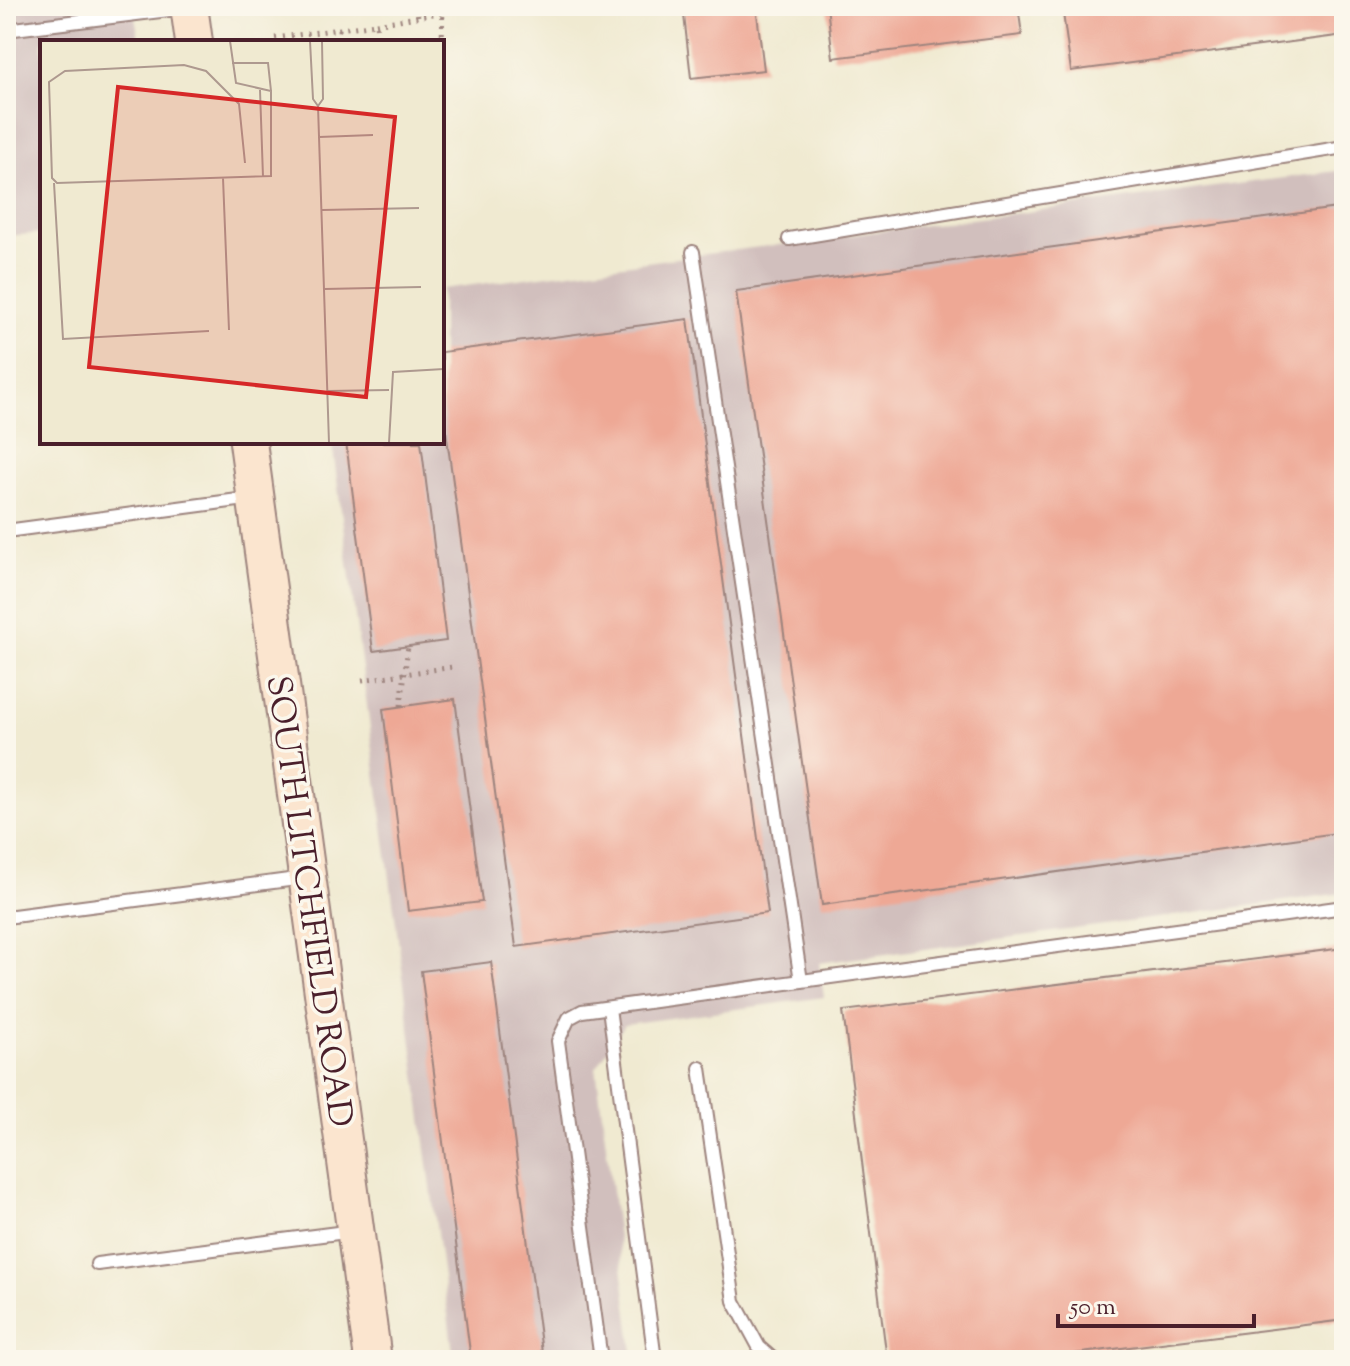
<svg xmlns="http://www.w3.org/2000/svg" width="1350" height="1366" viewBox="0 0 1350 1366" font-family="'Sorts Mill Goudy',serif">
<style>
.industrial{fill:#d1bfbd}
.building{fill:#eea895}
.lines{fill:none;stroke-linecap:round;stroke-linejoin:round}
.service-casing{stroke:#9d847e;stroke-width:16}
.secondary-casing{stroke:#9d847e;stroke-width:40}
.path{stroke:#9d847e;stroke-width:5;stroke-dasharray:2 6;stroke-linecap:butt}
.service{stroke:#fff;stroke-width:12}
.secondary{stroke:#fbe5cf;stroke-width:36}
.labels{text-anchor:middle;stroke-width:7;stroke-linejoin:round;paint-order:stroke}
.street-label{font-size:34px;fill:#4a1f2b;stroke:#fbf7ec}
.inset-road{fill:none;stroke:#ae998f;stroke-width:2}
.view{fill:#d62828;fill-opacity:0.15;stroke:#d62828;stroke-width:4}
.inset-edge{fill:none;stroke:#4a1f2b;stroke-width:4}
</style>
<rect width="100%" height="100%" fill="#fbf7ec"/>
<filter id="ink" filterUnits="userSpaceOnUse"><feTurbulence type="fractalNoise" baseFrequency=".0125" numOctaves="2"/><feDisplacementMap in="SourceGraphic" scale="16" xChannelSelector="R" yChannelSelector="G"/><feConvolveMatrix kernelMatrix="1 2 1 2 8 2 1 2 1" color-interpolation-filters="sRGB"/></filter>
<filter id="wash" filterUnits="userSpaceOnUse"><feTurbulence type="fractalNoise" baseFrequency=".006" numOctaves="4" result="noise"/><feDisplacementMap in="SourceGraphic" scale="32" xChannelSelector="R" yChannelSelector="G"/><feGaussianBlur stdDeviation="1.8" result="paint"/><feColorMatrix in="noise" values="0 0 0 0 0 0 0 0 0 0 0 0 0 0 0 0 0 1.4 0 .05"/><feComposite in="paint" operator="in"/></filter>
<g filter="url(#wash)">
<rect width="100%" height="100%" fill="#f0ead1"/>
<!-- industrial -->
<g class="industrial">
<polygon points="6,6 134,6 139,42 42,42 42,233 6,236"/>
<polygon points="1344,170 1344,893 819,963 824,997 625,1024 596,1068 634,1360 454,1360 332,442 442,442 442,289"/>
</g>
<g id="blocks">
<!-- building -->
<g class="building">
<polygon points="683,6 756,6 764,70 691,78"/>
<polygon points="827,6 1018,6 1022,35 833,58"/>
<polygon points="1062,6 1344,6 1344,35 1071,71"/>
<polygon points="1344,207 1344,832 822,905 736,291"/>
<polygon points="688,319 768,913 516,947 442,401 442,352"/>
<polygon points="346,442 421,442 446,641 373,651"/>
<polygon points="455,699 482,902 408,911 383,709"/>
<polygon points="1344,948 1344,1320 1026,1360 887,1360 843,1011"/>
<polygon points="491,962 543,1360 471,1360 421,971"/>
</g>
</g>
</g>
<g filter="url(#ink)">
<use href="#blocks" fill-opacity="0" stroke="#9d847e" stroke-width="2"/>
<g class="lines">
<defs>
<g id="service">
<polyline points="6,30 185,8"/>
<polyline points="789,239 1344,147"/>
<polyline points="693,252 801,981"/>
<polyline points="6,531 253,498"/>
<polyline points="6,917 304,878"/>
<polyline points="609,1008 655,1360"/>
<polyline points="700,1068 734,1301 759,1347 774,1360"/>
<polyline points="97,1264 353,1231"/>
<polyline points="601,1360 558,1041 569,1018 582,1011 1344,907"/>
</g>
<g id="secondary">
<polyline points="189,6 194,42"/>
<polyline points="248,442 373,1360"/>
</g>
</defs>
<!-- service casing -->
<use href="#service" class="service-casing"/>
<!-- secondary casing -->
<use href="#secondary" class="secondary-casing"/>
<!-- path -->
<g class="path">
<polyline points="417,6 418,18"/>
<polyline points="376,24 468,8"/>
<polyline points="339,29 340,42"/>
<polyline points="275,38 376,24 378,42"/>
<polyline points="442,42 443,6"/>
<polyline points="362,680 453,667"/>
<polyline points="401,706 408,646"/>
</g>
<!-- service -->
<use href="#service" class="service"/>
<!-- secondary -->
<use href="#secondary" class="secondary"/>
</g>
</g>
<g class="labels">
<!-- street labels -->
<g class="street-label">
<text transform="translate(311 901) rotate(82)" y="12">SOUTH LITCHFIELD ROAD</text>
</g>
</g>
<!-- overview -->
<g transform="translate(40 40)">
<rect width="404" height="404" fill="#f0ead1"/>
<path class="inset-road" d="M190 1 196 43 231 51V136L17 143 12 138 9 42 25 31 144 25 166 31 199 64 205 123M270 1 273 59 278 66M282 1 283 59 278 66 289 403M192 23H228L231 51M220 50 223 137M279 97 333 95M183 138 189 290M14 143 23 299 169 291M282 170 379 168M284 249 381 247M287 351 349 350M349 403 353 332 404 329"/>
<path class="view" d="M78 47 355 77 326 357 49 327Z"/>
<rect width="404" height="404" class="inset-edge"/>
</g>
<!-- margin -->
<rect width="1350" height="1366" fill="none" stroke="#fbf7ec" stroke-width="32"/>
<!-- scale -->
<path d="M1058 1314v12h196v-12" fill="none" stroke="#4a1f2b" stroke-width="4"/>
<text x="1070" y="1314" font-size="24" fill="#4a1f2b" stroke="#fbf7ec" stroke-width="6" paint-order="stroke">50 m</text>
</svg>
